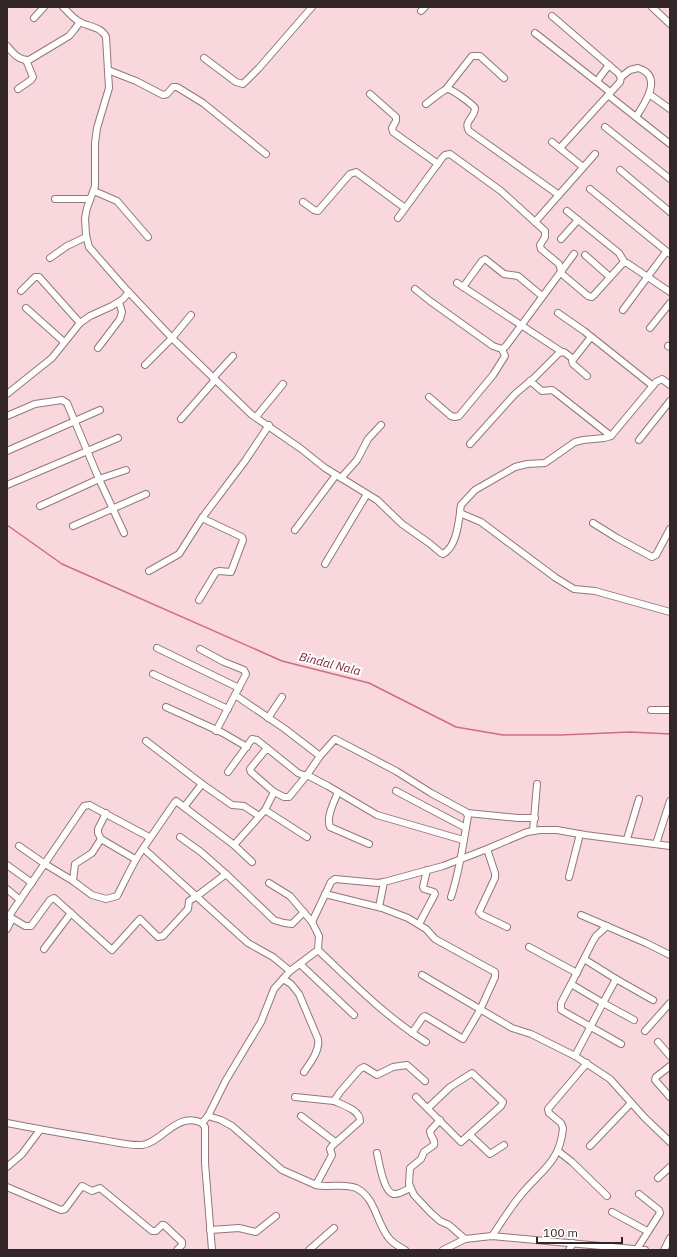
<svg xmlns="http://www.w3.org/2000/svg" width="677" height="1257" viewBox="0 0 677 1257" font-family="'IBM Plex Sans',sans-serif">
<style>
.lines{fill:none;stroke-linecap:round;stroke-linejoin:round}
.stream{stroke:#d06c82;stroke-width:1.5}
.minor-casing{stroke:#94767b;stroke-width:8}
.minor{stroke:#fff;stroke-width:6}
.labels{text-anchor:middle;stroke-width:4;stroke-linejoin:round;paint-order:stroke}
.water-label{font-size:12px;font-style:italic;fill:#761b36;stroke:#fff}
</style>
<rect width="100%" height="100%" fill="#f9d8dd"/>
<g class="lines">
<!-- stream -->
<polyline class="stream" points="7,525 62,564 282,661 369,683 456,727 503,735 561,735 630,732 670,734"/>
<defs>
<g id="minor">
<path d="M63 7C68 12 72 17 78 21 87 27 101 26 106 37L109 88 97 128 95 143V186L87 208 85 218 86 235 89 247 124 287 172 338 252 415 300 448 325 468 377 500 402 524 429 543 441 553 443 554C456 547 458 526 460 513"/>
<polyline points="652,7 670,24"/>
<polyline points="421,11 425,7"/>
<polyline points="552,16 618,73 621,77 620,82 560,148"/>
<polyline points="34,18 44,7"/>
<polyline points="535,33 610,92"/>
<path d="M7 46C13 53 19 61 29 60L69 36 74 30 80 22"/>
<polyline points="204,58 236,82 243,84 259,68 312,7"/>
<polyline points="108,70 136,81 163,95 167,94 173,87 177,87 203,103 266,154"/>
<path d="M621 77 630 70 638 68C664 76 645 103 636 117"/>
<polyline points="597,81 609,65"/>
<polyline points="18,89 31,80 33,77 26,60"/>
<polyline points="446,89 472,56 480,56 504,78"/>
<polyline points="370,94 396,117 396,121 392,128 393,132 438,164"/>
<polyline points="649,94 670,109"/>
<polyline points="608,95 670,144"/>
<path d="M426 104C430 101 443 90 447 89 451 88 472 104 475 108 475 118 463 121 469 131L559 195"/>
<polyline points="605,127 670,179"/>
<polyline points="552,142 583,167"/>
<polyline points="620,170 670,212"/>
<polyline points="590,189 670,254"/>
<polyline points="94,191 117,201 148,237"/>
<polyline points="55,199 90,199"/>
<polyline points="303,202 314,210 318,211 350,174 356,172 405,208"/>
<polyline points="567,211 619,253 625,263"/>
<polyline points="398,218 442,158 445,155 450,154 501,191 545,231 545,237 540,245 541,249 559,264 562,274 588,296 592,297 594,295 623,263 627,263 670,292"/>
<polyline points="535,222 595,154"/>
<polyline points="561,239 578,220"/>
<polyline points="585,255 610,277"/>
<polyline points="50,258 67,246 86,237"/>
<polyline points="457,283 562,352"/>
<polyline points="463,287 482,261 485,259 504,274 518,276 542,296"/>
<polyline points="415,289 430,301 493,346 502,349 506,346 574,254"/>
<polyline points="21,291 35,277 39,277 80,323"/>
<polyline points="26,308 64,342"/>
<polyline points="623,310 666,252"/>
<polyline points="558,313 584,331 653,386"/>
<polyline points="650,328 670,303"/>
<polyline points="668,346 670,347"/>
<polyline points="98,348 120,319 122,312 119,302"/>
<polyline points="145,365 172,338 191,315"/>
<polyline points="587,376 573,364 572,361 591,337"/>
<polyline points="213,378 233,356"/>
<polyline points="530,381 542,391 552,390 555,392 611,436"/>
<polyline points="670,385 662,379 656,382 611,436 604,438 583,440 575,442 545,463 527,464 515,467 475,490 461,505 460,511 462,514 481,522 556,578 574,589 595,591 670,612"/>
<polyline points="7,394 52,358 80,323 90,316 112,306 123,299 129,292"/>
<polyline points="429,397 451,416 455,417 459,416 493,375 505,356 502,349"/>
<polyline points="7,416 35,404 62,400 67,403 99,479 124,533"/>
<polyline points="256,417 283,384"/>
<polyline points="181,419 215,380"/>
<polyline points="639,440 670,401"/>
<polyline points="470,444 515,394 534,378 559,353 564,352 573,359"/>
<polyline points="7,451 100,410"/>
<polyline points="341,478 357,460 368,439 381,425"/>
<polyline points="7,485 118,438"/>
<polyline points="40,506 99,479 126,470"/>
<polyline points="593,523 617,538 652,557 656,555 670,529"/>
<polyline points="73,526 146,494"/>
<polyline points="295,530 336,475"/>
<polyline points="325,564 367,494"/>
<polyline points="149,571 179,554 202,518 245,461 269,425"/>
<polyline points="199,600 216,572 219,571 231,572 243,540 242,537 202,518"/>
<polyline points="157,648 239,688"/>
<polyline points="200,649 224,662 244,670 246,674 216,731"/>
<polyline points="153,674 228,709"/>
<polyline points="235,695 285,729 320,756"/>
<polyline points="166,707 223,733 247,747"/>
<polyline points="651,710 670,710"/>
<polyline points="268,718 282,697"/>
<polyline points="146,741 202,784 232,805 244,806 259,816"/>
<polyline points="228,772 252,739 257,740 267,748"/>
<polyline points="396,791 466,828"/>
<path d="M274 792 284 797H289L307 775 320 756 335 739 396 771 431 793 466 812 468 816C463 844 460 870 451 897"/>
<path d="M338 792C334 802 326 817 330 827L369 844"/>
<polyline points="184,807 202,784"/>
<polyline points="265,810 307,837"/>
<polyline points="106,813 98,829 98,833 101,839 135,859"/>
<polyline points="467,813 518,818 535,818"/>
<polyline points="533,831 537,784"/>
<polyline points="149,837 93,807 90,805 84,806 11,913 10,917 25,926 31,926 50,900 54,898 112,950 140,919 158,937 163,936 188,909 189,901 197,896 226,874 274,920 284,923 292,924 304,912"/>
<polyline points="180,837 201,852 226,874"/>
<path d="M101 839 92 853 75 864 73 881 92 895 106 899 117 896C126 879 133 862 144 847"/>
<polyline points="627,839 639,799"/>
<polyline points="656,844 670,801"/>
<polyline points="234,845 265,810 274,792 251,772 250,769 267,748 298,773 303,775 307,775 328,786 377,815 463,840"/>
<polyline points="19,846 45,864 73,881"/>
<polyline points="487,849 495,873 495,878 479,912 482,915 507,927"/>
<polyline points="252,862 234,845 176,801 175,802 144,847 144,849 248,943 273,957 290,971"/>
<polyline points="7,865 32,883"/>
<polyline points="569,877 580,834"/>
<polyline points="269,883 290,896 312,922 331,882 335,879 378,883 384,882 443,866 487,849 527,832 540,830 557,830 585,835 670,846"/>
<polyline points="7,889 20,900"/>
<polyline points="325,894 382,908 408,918 426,929 435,939 495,972 495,977 480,1010 463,1039 425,1016 423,1017 412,1033"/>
<polyline points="379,907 384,882"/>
<polyline points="581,915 646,943 670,955"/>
<polyline points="419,924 435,894 434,892 424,889 423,887 427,870"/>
<polyline points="607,926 596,936 593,941 571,984 603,1003 616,979 653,1000"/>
<polyline points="7,929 12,919"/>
<polyline points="529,947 577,973"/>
<polyline points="44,949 71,913"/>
<path d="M318 950C352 982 386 1017 426 1042"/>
<polyline points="584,959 616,979"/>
<polyline points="300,964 354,1015"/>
<polyline points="422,975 512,1028 531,1034 575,1056"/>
<path d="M283 979 291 984 299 994 318 1039C320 1051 310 1063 304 1072"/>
<polyline points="571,984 561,1003 561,1010 621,1044"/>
<polyline points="634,1020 603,1003 575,1056 610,1079 644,1117 670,1142"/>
<polyline points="645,1031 670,1003"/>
<polyline points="658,1042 670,1056"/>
<polyline points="670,1066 656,1077 655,1080 670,1097"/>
<polyline points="295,1097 334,1101"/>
<polyline points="416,1097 461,1142 501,1106 503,1102 472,1073 450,1087 428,1108"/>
<polyline points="208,1116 221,1120 232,1126 282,1170 316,1185"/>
<polyline points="301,1116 335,1142"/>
<path d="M440 1120 430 1131C430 1137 436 1140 434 1145L424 1152 421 1159 410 1168 409 1184 414 1195 431 1213 440 1221 449 1225 465 1239"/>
<path d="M7 1123C37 1129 67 1134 97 1139 111 1141 128 1146 142 1145 162 1143 176 1111 202 1123L205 1127V1163L212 1250"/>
<polyline points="202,1123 208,1116 226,1080 261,1022 274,989 290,971 318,950 319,936 312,922"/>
<polyline points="470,1135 490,1154 504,1145"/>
<polyline points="590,1146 631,1103"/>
<polyline points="558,1151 572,1162 607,1196"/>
<path d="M377 1153C379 1162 384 1195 395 1194 400 1194 406 1190 410 1188"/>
<polyline points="7,1167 22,1154 40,1130"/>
<polyline points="658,1178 670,1167"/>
<polyline points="7,1187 61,1210 65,1209 82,1186 92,1191 100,1188 152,1231 156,1231 162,1225 164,1225 182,1242 182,1245 177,1250"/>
<polyline points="612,1212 647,1231"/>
<polyline points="210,1230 239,1228 256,1232 276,1216"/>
<path d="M492 1236C501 1223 510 1208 520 1196 540 1171 560 1163 563 1128L561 1123 549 1113 548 1109 587 1063"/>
<polyline points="637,1249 660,1213 659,1210 639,1194"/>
<polyline points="309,1250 334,1228"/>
<path d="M405 1250C398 1246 392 1243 388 1237 376 1221 375 1197 356 1188 344 1183 329 1188 316 1185L332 1155 330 1149 332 1146 360 1121C360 1110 343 1105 334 1101L340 1092 360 1069 364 1067 377 1075 393 1067 407 1065 425 1081"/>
<polyline points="443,1250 465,1239 492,1236 645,1250"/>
<polyline points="569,1250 573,1243"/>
<polyline points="664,1250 670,1238"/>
</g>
</defs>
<!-- minor casing -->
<use href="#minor" class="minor-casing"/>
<!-- minor -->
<use href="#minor" class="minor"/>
</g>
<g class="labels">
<!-- water labels -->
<g class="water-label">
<text transform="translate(330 664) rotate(14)" y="4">Bindal Nala</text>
</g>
</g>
<!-- border -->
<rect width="677" height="1257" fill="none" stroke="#322628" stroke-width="16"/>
<!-- scale -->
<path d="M537 1237v6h85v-6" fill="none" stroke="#322628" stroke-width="2"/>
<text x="543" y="1237" font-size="12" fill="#322628" stroke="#ffffff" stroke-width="3" paint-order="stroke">100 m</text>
</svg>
